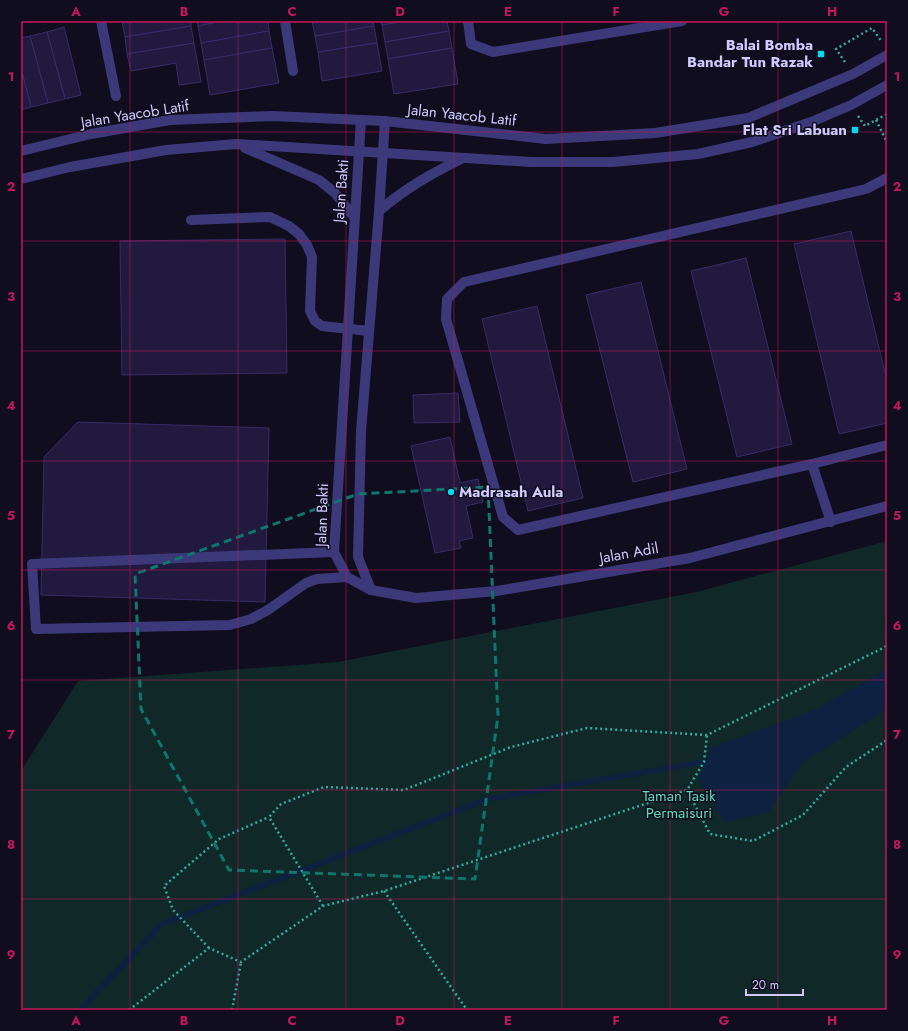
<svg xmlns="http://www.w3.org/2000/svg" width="908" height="1031" viewBox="0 0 908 1031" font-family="Jost,sans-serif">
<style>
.green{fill:#102827}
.water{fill:#0d2141}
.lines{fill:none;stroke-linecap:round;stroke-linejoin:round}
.stream{stroke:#0d2141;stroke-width:5.5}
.building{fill:#21193e;stroke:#382c69}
.path{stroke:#31aba4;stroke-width:2.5;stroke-dasharray:2 3;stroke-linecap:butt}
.minor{stroke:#3c397b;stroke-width:10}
.marked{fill:none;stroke:#0f766e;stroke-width:3;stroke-dasharray:8 5;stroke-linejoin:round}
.grid{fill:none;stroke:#c2185b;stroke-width:1;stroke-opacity:0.55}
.poi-dot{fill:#08d6ec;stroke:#100d1e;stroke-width:1.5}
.labels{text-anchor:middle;stroke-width:3;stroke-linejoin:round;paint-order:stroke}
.poi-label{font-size:15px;font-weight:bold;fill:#d1cbfd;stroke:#100d1e;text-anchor:end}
.street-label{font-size:15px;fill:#d1cbfd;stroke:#100d1e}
.park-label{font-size:15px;fill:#5bdaba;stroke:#100d1e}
.neatline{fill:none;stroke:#c2185b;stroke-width:1.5}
.grid-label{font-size:13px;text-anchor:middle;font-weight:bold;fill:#c2185b}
</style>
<rect width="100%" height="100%" fill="#100d1e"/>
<!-- green -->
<polygon class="green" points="887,541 887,1010 21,1010 21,771 78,681 338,662 696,592"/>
<!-- water -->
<polygon class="water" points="887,669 887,709 803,762 768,812 725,822 698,779 710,748 815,710"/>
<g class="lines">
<!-- stream -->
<polyline class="stream" points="80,1010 162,924 488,799 704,762"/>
</g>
<!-- building -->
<g class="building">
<polygon points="122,21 191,21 191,26 125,37"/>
<polygon points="197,21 224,21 198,26"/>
<polygon points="224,21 268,21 269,31 201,43 198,26"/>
<polygon points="312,21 373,21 374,26 315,36"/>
<polygon points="381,21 406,21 382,25"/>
<polygon points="406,21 447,21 449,31 385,42 382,25"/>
<polygon points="191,26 194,43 127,54 125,37"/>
<polygon points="374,26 377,43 318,52 315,36"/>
<polygon points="64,27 81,95 65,99 47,32"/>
<polygon points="269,31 272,48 204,60 201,43"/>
<polygon points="449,31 452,48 388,59 385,42"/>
<polygon points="47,32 65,99 48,103 30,36"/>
<polygon points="30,36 48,103 31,107 21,68 21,38"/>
<polygon points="194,43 201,82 179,85 176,63 131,71 127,54"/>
<polygon points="377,43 382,71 322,81 318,52"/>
<polygon points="272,48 279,83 210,95 204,60"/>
<polygon points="452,48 458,84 394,94 388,59"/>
<polygon points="21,68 31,107 21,110"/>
<polygon points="851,231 887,381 887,423 839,434 794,244"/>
<polygon points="285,239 287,373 122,375 120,241"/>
<polygon points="746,258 792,444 737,457 691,271"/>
<polygon points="641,282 687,469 633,482 586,295"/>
<polygon points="537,306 583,498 528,511 482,319"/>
<polygon points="458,393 460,422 414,423 413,395"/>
<polygon points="78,422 269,428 265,602 41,595 44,457"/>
<polygon points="450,437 460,483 478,479 483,502 466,506 473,538 459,541 461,548 435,553 411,446"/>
</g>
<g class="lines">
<!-- path -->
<g class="path">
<polyline points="845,62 836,49 872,28 882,42"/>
<polyline points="858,116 865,126 887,114"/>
<polyline points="876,120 887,142"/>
<polyline points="687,790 710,834 753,841 803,815 846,767 887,740"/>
<polyline points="384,891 467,1010"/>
<polyline points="323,906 269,817 281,804 324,787 404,790 511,747 587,728 707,735 887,646"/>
<polyline points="209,948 173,910 164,886 219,839 269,817"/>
<polyline points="129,1010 209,948 241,962 323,906 384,891 687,790 704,762 707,735"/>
<polyline points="232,1010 241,962"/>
</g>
<!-- minor -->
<g class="minor">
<polyline points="101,21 116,96"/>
<polyline points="285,21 293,71"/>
<polyline points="468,21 471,44 493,52 682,21"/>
<polyline points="361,120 334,552 347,577 371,590 416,598 497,591 690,558 887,506"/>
<polyline points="245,148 319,180 335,193 354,217"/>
<polyline points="21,151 91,134 170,120 272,116 385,121 546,139 655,133 748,118 853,74 887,55"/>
<polyline points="887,178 866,189 464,282 447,299 446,319 503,517 518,530 812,464 887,445"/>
<polyline points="21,179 70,167 166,150 236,144 531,162 613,162 698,154 752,142 811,122 851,105 887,85"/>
<path d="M379 211C406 188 429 175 461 159"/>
<polyline points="191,220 270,217 289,226 299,234 307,245 312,257 310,311 315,321 322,326 369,331"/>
<polyline points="812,464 831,522"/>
<polyline points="334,552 32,564 36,629 230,625 251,619 268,610 306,583 317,579 347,577"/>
<polyline points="371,590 358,557 361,431 379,211 385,121"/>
</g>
</g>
<!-- marked area -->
<path class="marked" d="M488 487 498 716 475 879 229 870 141 709 135 574 358 494Z"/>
<!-- grid -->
<path class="grid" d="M130 21V1010M238 21V1010M346 21V1010M454 21V1010M562 21V1010M670 21V1010M778 21V1010M21 132H887M21 241H887M21 351H887M21 461H887M21 570H887M21 680H887M21 790H887M21 899H887"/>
<!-- markers -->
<g class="poi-dot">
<rect x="817" y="50" width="8" height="8" rx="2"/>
<rect x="851" y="126" width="8" height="8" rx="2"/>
<circle cx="451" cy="492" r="4"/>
</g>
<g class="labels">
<!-- poi labels -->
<g class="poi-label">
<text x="813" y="50">Balai Bomba<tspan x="813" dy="17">Bandar Tun Razak</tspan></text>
<text x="847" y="135">Flat Sri Labuan</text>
<text x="459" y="497" text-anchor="start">Madrasah Aula</text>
</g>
<!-- street labels -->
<g class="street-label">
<text transform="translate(135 114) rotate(-9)" y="5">Jalan Yaacob Latif</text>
<text transform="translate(462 115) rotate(6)" y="5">Jalan Yaacob Latif</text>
<text transform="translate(341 191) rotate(-86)" y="5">Jalan Bakti</text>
<text transform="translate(322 515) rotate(-88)" y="5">Jalan Bakti</text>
<text transform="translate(629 553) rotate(-10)" y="5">Jalan Adil</text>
</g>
<!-- park labels -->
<g class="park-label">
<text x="679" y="801">Taman Tasik<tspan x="679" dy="17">Permaisuri</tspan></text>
</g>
</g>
<!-- border -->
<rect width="908" height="1031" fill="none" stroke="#100d1e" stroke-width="44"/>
<!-- scale -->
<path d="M746 989v6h57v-6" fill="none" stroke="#d1cbfd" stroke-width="2"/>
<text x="752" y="989" font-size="12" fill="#d1cbfd" stroke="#100d1e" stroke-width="3" paint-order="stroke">20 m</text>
<rect x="22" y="22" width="864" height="987" class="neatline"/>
<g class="grid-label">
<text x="76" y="16">A</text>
<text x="184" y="16">B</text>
<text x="292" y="16">C</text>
<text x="400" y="16">D</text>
<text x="508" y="16">E</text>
<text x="616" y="16">F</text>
<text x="724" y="16">G</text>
<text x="832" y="16">H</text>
<text x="11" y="81">1</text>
<text x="897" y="81">1</text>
<text x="11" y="191">2</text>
<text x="897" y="191">2</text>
<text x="11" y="301">3</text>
<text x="897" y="301">3</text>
<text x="11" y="410">4</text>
<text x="897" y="410">4</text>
<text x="11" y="520">5</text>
<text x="897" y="520">5</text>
<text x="11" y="630">6</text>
<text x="897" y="630">6</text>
<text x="11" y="739">7</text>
<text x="897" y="739">7</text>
<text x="11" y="849">8</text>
<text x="897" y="849">8</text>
<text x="11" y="959">9</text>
<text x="897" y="959">9</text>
<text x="76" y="1025">A</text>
<text x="184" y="1025">B</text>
<text x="292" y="1025">C</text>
<text x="400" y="1025">D</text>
<text x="508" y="1025">E</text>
<text x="616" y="1025">F</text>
<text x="724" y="1025">G</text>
<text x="832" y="1025">H</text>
</g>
</svg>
